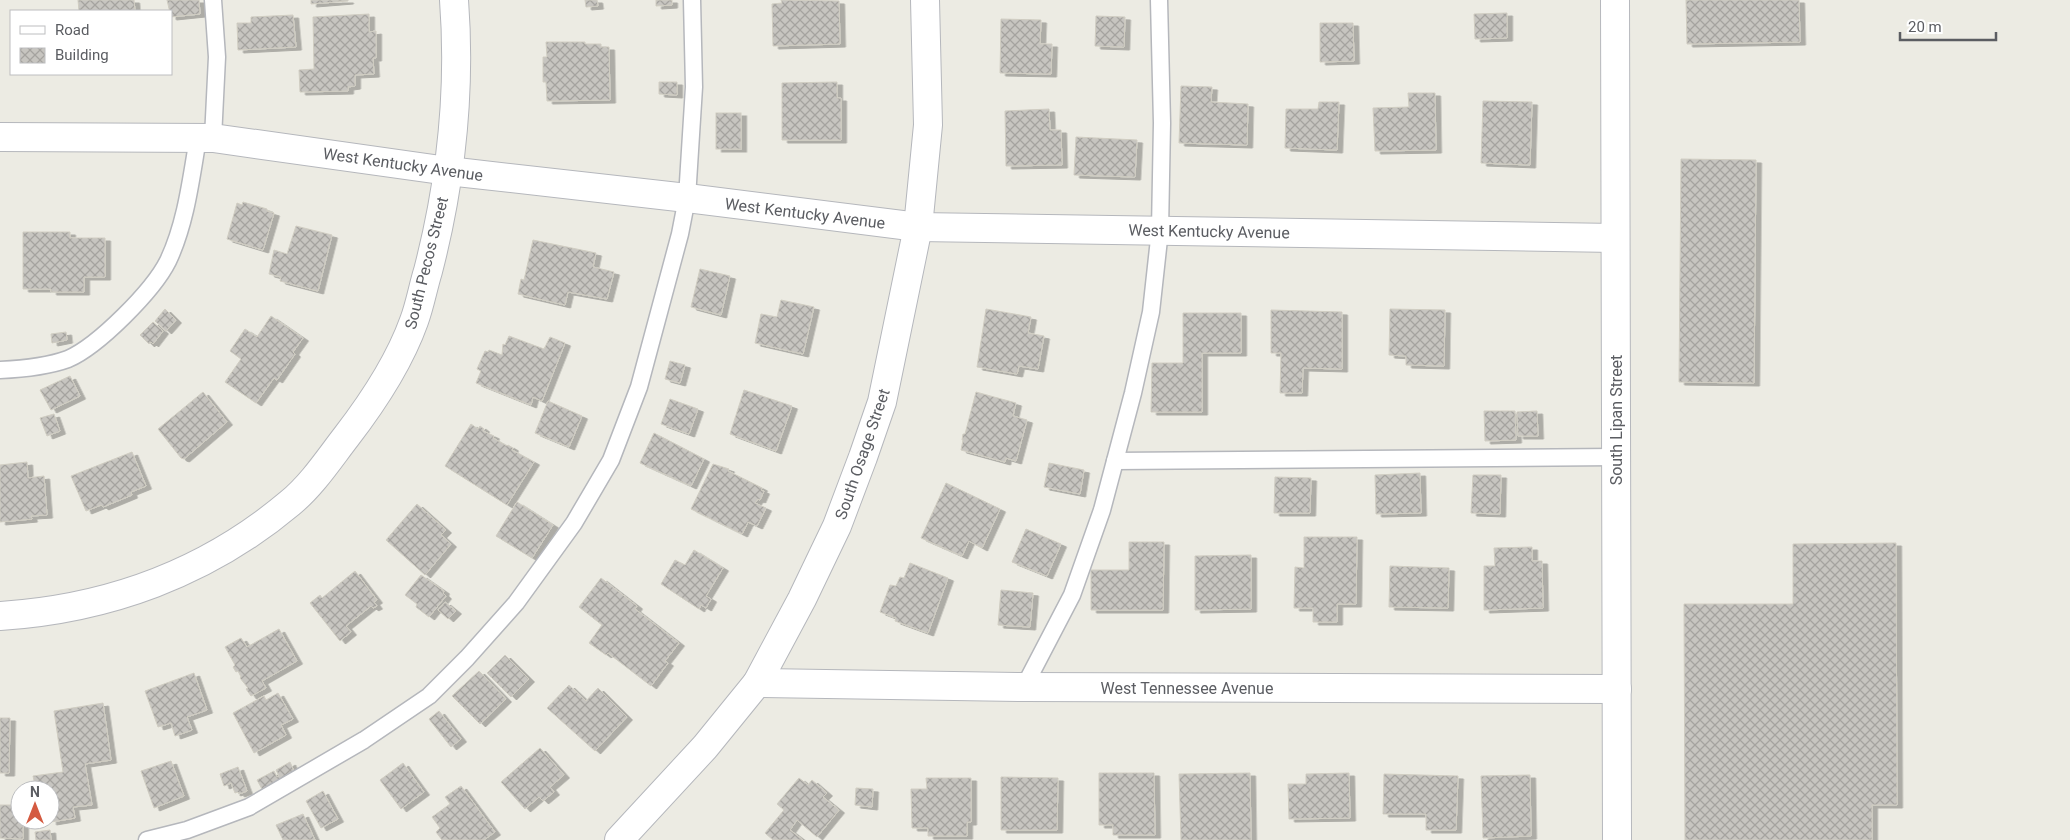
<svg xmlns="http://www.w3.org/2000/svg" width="2070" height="840" viewBox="0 0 2070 840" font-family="Roboto,sans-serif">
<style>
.building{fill:url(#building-cross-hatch);stroke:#d0cdc2;filter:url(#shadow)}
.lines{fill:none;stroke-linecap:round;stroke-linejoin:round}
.lane-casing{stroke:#b5b7bc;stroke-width:19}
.street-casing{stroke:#b5b7bc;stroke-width:30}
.secondary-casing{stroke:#b6b8bd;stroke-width:30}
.lane{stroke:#fff;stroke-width:16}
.street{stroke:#fff;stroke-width:28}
.secondary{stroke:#fff;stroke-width:28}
.labels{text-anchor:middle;stroke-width:4.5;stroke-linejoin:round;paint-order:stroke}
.street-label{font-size:16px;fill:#5b5d62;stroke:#fff}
</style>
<defs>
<pattern id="building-cross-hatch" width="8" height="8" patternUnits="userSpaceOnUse" patternTransform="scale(1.25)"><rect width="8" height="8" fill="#c7c5c0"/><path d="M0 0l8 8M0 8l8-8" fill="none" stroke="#a5a39f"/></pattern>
<filter id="shadow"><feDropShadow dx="5.5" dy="3" stdDeviation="0" flood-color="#0004"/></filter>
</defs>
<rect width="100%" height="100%" fill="#ecebe3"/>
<!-- building -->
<g class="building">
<polygon points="78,0 134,0 135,11 79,11"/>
<polygon points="167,0 199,0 200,14 171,17"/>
<polygon points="311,0 348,0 348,1 311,4"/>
<polygon points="585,0 597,0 598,6 586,7"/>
<polygon points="656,0 672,0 672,5 656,6"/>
<polygon points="781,0 839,1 840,44 773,46 772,4 782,3"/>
<polygon points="1686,0 1799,0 1800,42 1687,44"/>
<polygon points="1507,13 1507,38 1475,39 1474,14"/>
<polygon points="369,14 369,32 376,31 376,58 373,58 374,74 355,75 355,86 348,87 348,91 300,92 299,70 314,69 313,17"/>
<polygon points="293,15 296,47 238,50 237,23 251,23 251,17"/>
<polygon points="1096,16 1125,17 1124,47 1095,46"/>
<polygon points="1001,19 1041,20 1040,44 1052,44 1051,74 1000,73"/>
<polygon points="1320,23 1353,23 1354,61 1320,62"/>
<polygon points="546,42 585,42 585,44 601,44 601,47 609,47 610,100 547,101 546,82 543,82 543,57 547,57"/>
<polygon points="659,82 677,82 677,95 659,94"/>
<polygon points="837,82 837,98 841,98 841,140 782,140 782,83"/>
<polygon points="1181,86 1212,87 1211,102 1248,104 1247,145 1179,143"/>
<polygon points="1408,93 1435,93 1436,150 1375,151 1373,108 1409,107"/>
<polygon points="1483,101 1532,102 1530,165 1481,163"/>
<polygon points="1319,102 1339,102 1337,150 1285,148 1286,109 1318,109"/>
<polygon points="1049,109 1050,130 1061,130 1062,165 1006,166 1005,111"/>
<rect x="716" y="113" width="25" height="36"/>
<polygon points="1076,137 1137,140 1135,177 1074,175"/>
<polygon points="1681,159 1756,160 1754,383 1679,382"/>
<polygon points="243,202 267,209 267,211 274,213 263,250 227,239 237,203 242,205"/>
<polygon points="296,226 332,235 318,291 280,281 281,277 269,274 274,250 287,254"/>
<polygon points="23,232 70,232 70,238 105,238 105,277 84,277 84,292 51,292 51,289 23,289"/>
<polygon points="533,240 596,253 593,267 614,272 607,299 568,292 565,305 518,294 521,279 524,280"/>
<polygon points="700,269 730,276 721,315 691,307"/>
<polygon points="781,300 814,307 803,354 755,343 761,314 777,317"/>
<polygon points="165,309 176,320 166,331 155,321"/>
<polygon points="986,309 1031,317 1028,333 1044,336 1038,369 1019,366 1017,374 977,367"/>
<polygon points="1390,309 1445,310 1444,366 1406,365 1406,356 1389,355"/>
<polygon points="1271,310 1342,312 1342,369 1303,368 1302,393 1280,393 1281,353 1271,353"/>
<polygon points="1183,313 1241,313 1241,353 1202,353 1202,412 1151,412 1152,363 1183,363"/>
<polygon points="271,316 303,338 293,352 295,354 277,380 274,378 256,403 225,382 241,359 230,351 245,329 257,337"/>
<polygon points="153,322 163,331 153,344 151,342 149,344 140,335"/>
<polygon points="66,332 67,340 52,343 51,334"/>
<polygon points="509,336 544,349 550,337 565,343 542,401 533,397 531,405 476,383 481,371 477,369 485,351 488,352 489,350 502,355 503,344 505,345"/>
<polygon points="670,361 685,365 680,383 665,379"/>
<polygon points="70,376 80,396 51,410 40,390"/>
<polygon points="744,390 792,406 776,451 730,434"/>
<polygon points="203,392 227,422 184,459 181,458 158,429"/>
<polygon points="976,392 1016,403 1013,416 1027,420 1016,461 1006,458 1005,462 961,450 963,440 962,440 963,434 965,434"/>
<polygon points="670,399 698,409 689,434 661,424"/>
<polygon points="548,401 582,416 569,447 535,433"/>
<polygon points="1484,411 1515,411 1516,440 1485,441"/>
<polygon points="1537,411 1538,436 1518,436 1517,412"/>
<polygon points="54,414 60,431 47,436 40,418"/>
<polygon points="471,424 478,429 480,426 484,429 483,431 494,436 493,438 507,446 508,445 513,448 512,450 534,462 507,505 445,466"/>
<polygon points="654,433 704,459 691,486 640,463"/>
<polygon points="132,452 146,486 131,492 132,495 103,507 101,505 86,511 71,476"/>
<polygon points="27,462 28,478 44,476 47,515 31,516 32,519 0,522 0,465"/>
<polygon points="1049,463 1084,470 1080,494 1044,487"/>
<polygon points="713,464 729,469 728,471 762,488 761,490 764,491 760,500 758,499 755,503 766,508 757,526 748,522 742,534 691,509"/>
<polygon points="1420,473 1421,513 1376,514 1375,475"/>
<polygon points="1473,475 1501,475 1500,514 1471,513"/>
<polygon points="1275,477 1311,478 1310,513 1274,513"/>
<polygon points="946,483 1000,509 982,548 969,541 962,556 921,538"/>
<polygon points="517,502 553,525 532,558 496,536"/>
<polygon points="417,504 446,530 441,535 451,544 425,575 386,540"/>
<polygon points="1026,529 1061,544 1047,576 1012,562"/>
<polygon points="1304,537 1357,537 1356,604 1337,604 1337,622 1313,622 1313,608 1294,608 1295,567 1304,568"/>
<polygon points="1129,542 1164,542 1163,610 1091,610 1091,570 1129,570"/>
<polygon points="1896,543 1897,805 1872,805 1872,840 1685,840 1684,604 1793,604 1793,544"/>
<polygon points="1532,547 1532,561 1542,561 1543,608 1484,610 1484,566 1495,566 1494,548"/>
<polygon points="694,550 723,568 706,596 711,599 706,608 701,605 699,609 661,584 675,560 685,565"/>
<polygon points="1251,555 1251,609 1195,610 1195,556"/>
<polygon points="910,563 948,578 928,633 895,621 896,618 880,612 890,585 896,586 900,577 904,578"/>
<polygon points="1390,566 1449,568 1448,608 1389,607"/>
<polygon points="355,571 377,600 374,602 377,606 373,608 371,606 346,626 351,632 340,641 310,603 320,595 322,598"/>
<polygon points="421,575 444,591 443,593 446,596 429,617 416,607 417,604 405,595"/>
<polygon points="601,578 637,606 635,609 679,643 665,661 668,663 651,686 608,653 606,655 589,643 602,625 579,607"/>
<polygon points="1001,590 1033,593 1030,627 998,625"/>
<polygon points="445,602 456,611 448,619 438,610"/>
<polygon points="279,629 297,661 262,681 266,688 251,696 246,689 248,688 240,678 241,677 238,671 236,672 233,667 235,665 225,647 241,638 247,647"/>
<polygon points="505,655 529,679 511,697 487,673"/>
<polygon points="479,671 506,699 480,724 452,696"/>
<polygon points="194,673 207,710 187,717 192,730 175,736 171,723 158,727 145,691"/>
<polygon points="569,685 586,701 598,688 627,717 595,751 547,708"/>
<polygon points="278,693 293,719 281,725 286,735 254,753 233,713 264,696 266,700"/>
<polygon points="103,703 111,760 85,764 92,805 73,807 75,818 51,822 50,790 36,790 33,776 63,772 54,711"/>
<polygon points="439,711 461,739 451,747 429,719"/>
<polygon points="0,718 10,718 9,773 0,773"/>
<polygon points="540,748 564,775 550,787 554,792 543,801 539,797 525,809 501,782"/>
<polygon points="171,761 184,796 154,808 141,771"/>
<polygon points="290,762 295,773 262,789 257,780 274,771 277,777 279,776 276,770"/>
<polygon points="403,763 424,792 401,809 380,780"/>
<polygon points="238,767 247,791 239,794 238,792 235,793 231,783 224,786 220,774"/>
<polygon points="1099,773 1154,773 1155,835 1113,835 1113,825 1099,825"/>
<polygon points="1250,773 1251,840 1181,840 1179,774"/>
<polygon points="1349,773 1350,818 1289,819 1288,784 1306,784 1306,774"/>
<polygon points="1384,774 1458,776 1456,830 1426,830 1426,814 1383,814"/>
<polygon points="1530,775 1531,836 1483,838 1481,776"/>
<polygon points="1001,777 1058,778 1057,830 1001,830"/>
<polygon points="799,778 808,785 812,780 827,793 823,797 839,810 817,837 797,820 790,830 803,840 773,840 765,833 784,810 777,804"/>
<polygon points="926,778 971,778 971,822 967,822 967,836 928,836 928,828 912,828 911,789 927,789"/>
<polygon points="461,786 495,832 484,840 442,840 436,832 440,828 432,817 450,804 445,797"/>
<polygon points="856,788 873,789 872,807 855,805"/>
<polygon points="323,791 338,819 321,828 306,801"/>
<polygon points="0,805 20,805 20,820 23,820 23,839 0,838"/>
<polygon points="303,814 315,840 283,840 276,825"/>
<polygon points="50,830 51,840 36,840 35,832"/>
</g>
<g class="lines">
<defs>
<g id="lane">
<polyline points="213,0 217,57 213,138"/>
<path d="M0 370C22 369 46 367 68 359 98 346 153 291 168 261 186 223 191 179 198 138"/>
<polyline points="1115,461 1616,457"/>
<polyline points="1024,687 1072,595 1102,510 1133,393 1151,312 1160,230 1162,123 1159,0"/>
<polyline points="147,840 187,830 249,807 364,740 429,696 467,658 516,603 574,523 611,460 639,387 680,234 687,198 694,87 692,0"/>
</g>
<g id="street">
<polyline points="0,137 213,138 448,171 687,198 918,227 1615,238"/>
<path d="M0 616C107 609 207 573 290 503 312 485 329 459 346 437 373 402 399 363 414 321 420 305 423 287 428 271 451 182 461 92 454 0"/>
<polyline points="757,683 1024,687 1617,689"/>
<polyline points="619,840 705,747 757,683 802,599 837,526 863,457 882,402 918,227 928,125 925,0"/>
</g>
<polyline id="secondary" points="1615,0 1617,840"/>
</defs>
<!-- lane casing -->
<use href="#lane" class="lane-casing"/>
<!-- street casing -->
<use href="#street" class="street-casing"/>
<!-- secondary casing -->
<use href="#secondary" class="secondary-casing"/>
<!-- lane -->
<use href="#lane" class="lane"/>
<!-- street -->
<use href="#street" class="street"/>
<!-- secondary -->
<use href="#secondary" class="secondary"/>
</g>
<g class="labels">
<!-- street labels -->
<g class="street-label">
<text transform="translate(403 164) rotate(8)" y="6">West Kentucky Avenue</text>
<text transform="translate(805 213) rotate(7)" y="6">West Kentucky Avenue</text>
<text transform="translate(1209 231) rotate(1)" y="6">West Kentucky Avenue</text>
<text transform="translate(426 263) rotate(-76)" y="6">South Pecos Street</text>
<text transform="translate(1616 420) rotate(-90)" y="6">South Lipan Street</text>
<text transform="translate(862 454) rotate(-71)" y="6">South Osage Street</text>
<text x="1187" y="694">West Tennessee Avenue</text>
</g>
</g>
<!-- legend -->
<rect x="10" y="10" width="162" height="65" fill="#ffffff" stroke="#bdbec0"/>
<rect x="20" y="26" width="25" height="8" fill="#ffffff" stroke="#bdbec0"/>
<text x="55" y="35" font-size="15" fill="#5b5d62">Road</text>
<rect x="20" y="48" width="25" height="15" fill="url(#building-cross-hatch)" stroke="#bdbec0"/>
<text x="55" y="60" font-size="15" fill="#5b5d62">Building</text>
<!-- north arrow -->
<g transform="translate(35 805)"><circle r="24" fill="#ffffff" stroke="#bdbec0"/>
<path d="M0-4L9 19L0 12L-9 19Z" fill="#d45a40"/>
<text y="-8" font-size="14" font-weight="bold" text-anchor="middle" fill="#5b5d62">N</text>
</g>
<!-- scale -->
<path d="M1900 32v8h96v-8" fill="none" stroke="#5b5d62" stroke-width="2.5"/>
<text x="1908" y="32" font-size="15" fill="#5b5d62" stroke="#ffffff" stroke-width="4" paint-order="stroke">20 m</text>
</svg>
